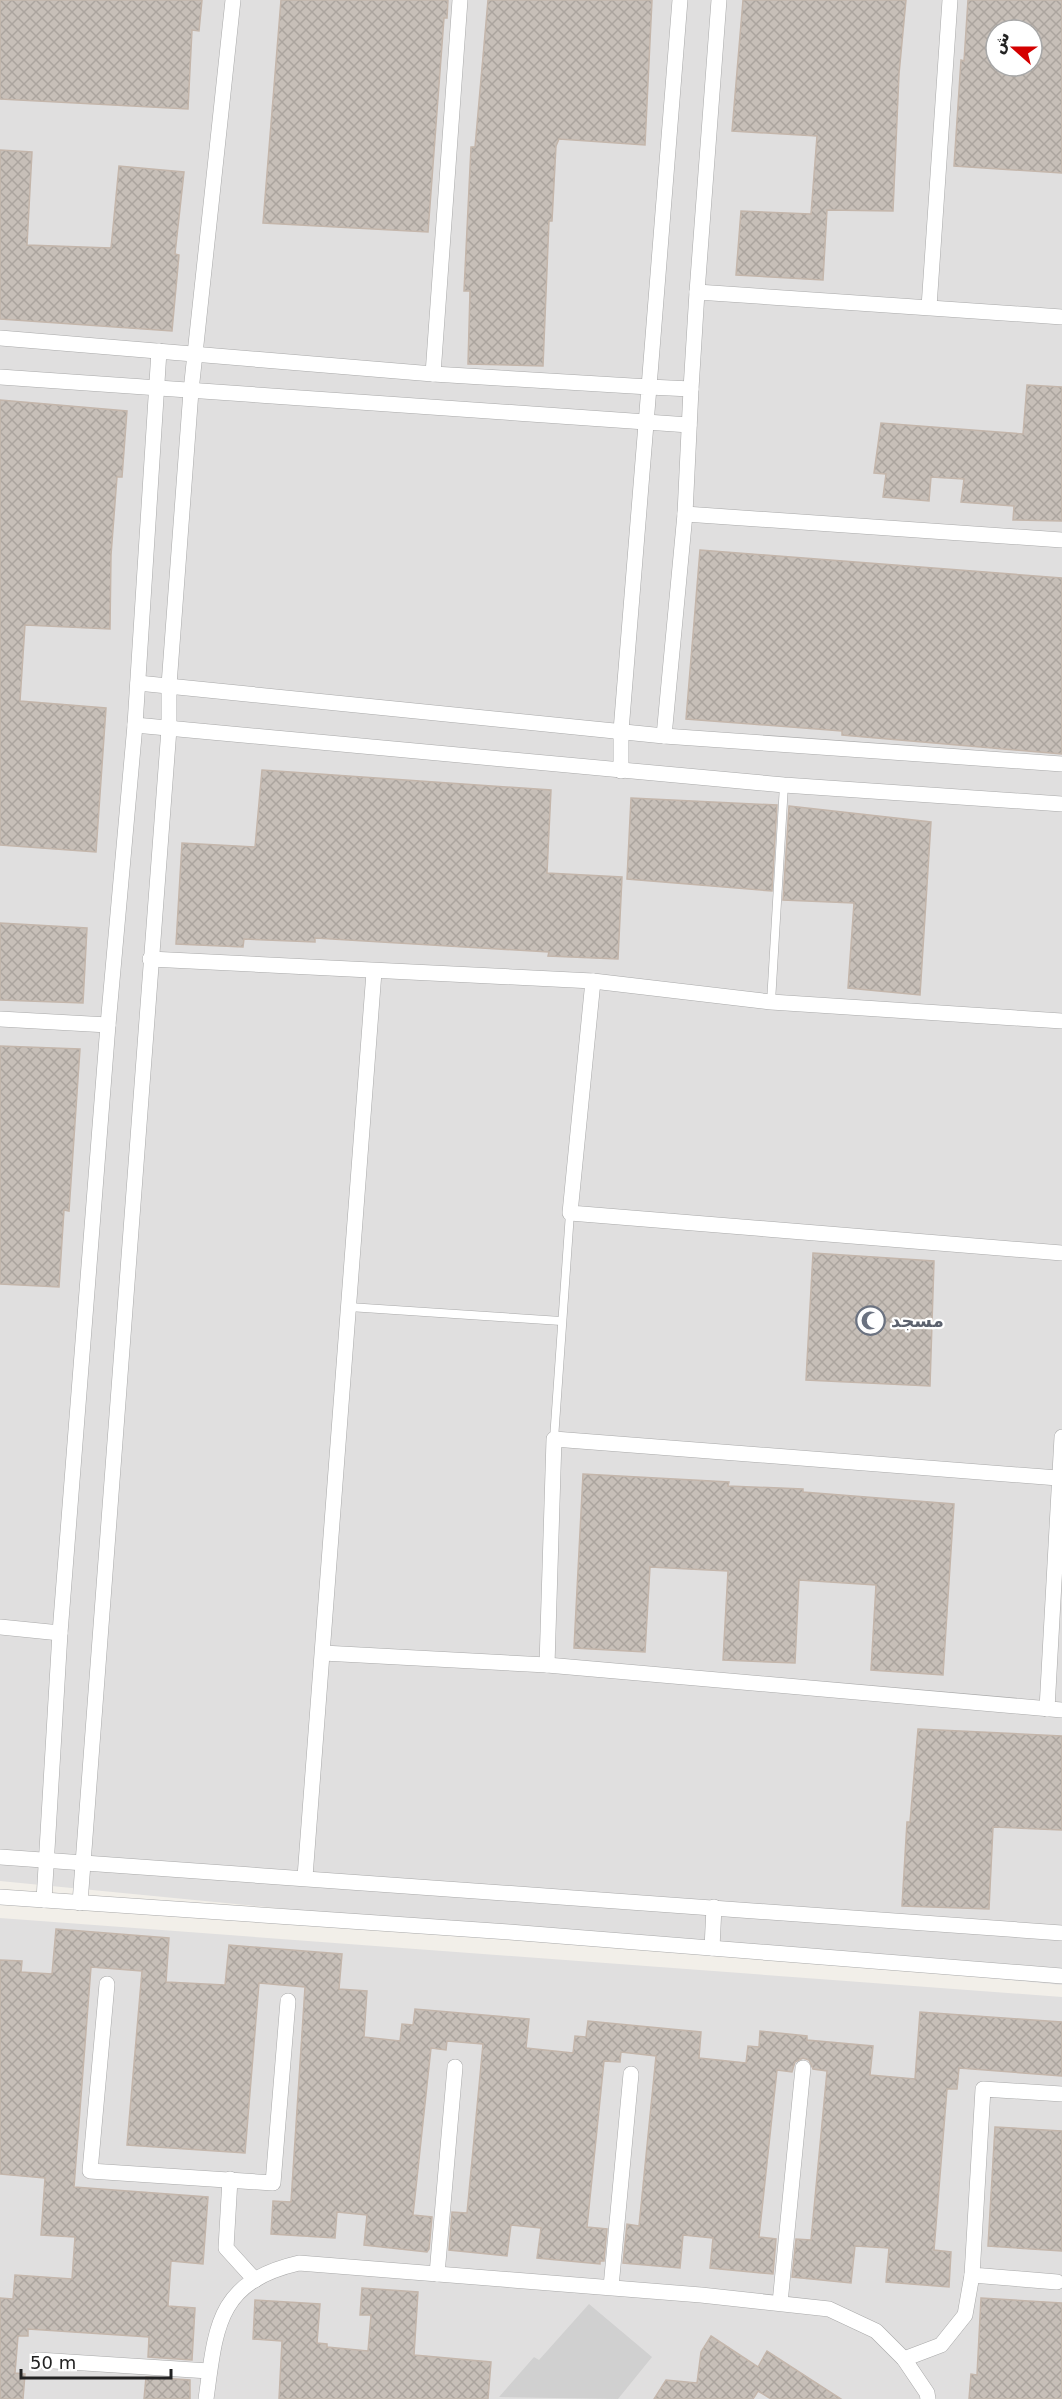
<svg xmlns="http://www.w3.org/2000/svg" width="1062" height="2399" viewBox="0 0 1062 2399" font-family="'DejaVu Sans','Noto Naskh Arabic',sans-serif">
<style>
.residential{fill:#e0dfdf;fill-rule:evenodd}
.religious{fill:#d0d0d0}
.building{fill:url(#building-cross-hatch);stroke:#c4b6ab;stroke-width:1.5;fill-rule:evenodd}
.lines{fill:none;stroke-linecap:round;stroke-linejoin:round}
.service-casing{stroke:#a9a9a9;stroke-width:9}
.minor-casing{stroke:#a9a9a9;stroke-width:16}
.service{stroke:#fff;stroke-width:8}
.minor{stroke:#fff;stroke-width:15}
.labels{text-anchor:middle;stroke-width:4.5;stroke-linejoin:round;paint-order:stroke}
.worship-label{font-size:18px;font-weight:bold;fill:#5b616d;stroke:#fff;text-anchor:start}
</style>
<defs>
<pattern id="building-cross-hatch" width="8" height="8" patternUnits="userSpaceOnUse" patternTransform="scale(1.5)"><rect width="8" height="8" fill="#c7bfb8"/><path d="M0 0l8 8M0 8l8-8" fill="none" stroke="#aba49e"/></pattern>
</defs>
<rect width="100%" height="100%" fill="#f2efe9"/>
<!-- residential -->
<g class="residential">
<path d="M0 0H1062V1985L0 1881ZM996 30H1032V66H996Z"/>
<polygon points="0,1918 1062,1997 1062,2399 0,2399"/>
</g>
<!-- religious -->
<polygon class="religious" points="589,2304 652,2357 618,2399 499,2397 534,2357 539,2360"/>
<!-- building -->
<g class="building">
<polygon points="0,0 202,0 199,31 192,30 188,109 0,99"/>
<polygon points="281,0 448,0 447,18 444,18 428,232 263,223"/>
<polygon points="488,0 652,0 645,145 559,139 556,146 552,221 549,221 543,366 468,364 470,291 464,291 471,147 475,147"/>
<polygon points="743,0 906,0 899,74 893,211 827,210 823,280 736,275 741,211 811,214 817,136 732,131"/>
<path d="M968 0H1062V173L954 166 961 60 964 61ZM996 30H1032V66H996Z"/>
<polygon points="0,150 32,152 27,245 111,248 119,166 184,172 175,254 179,255 172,331 0,319"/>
<polygon points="1027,385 1062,387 1062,521 1013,520 1014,506 961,502 964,479 931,477 929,501 883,497 886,474 874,473 881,423 1023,434"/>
<polygon points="0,400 127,411 122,477 117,477 111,555 110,629 25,625 20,701 106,708 96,852 0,845"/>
<polygon points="700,550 1062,578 1062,754 842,735 842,731 686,719"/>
<polygon points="262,770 551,790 547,873 622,877 618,959 548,956 549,952 315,938 315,942 244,939 243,947 176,944 182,843 255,847"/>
<polygon points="631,798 777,805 772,891 627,879"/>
<polygon points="789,806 931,822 920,995 848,988 854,903 783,900"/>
<polygon points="0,923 87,928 83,1003 0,1000"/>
<polygon points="0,1046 80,1049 69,1211 64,1210 59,1287 0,1284"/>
<polygon points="813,1253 934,1261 930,1386 806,1380"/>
<polygon points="583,1474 729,1482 728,1486 803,1489 803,1492 954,1504 943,1675 871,1670 876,1585 799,1580 795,1663 723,1660 728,1571 650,1567 645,1652 574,1648"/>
<polygon points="918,1729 1062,1736 1062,1830 993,1827 989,1909 902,1906 907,1822 910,1822"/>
<polygon points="56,1929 169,1938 166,1982 225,1985 229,1945 342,1954 339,1989 367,1991 364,2037 400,2041 402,2024 413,2025 415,2009 529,2019 526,2048 573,2053 575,2036 586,2037 588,2021 701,2032 699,2058 746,2063 748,2046 759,2047 760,2031 807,2036 807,2040 873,2046 870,2075 915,2079 920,2012 1062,2022 1062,2076 959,2068 957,2089 947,2089 934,2250 951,2252 949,2287 886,2282 889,2248 855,2246 851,2283 792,2277 796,2239 811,2240 827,2071 813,2069 809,2060 803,2058 795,2062 792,2072 777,2070 759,2237 776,2239 773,2274 710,2268 713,2238 683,2235 680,2268 623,2263 627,2224 639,2226 656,2056 621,2052 620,2062 604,2061 587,2227 607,2229 604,2261 600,2261 600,2264 537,2258 541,2228 511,2225 507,2256 449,2250 452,2212 467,2213 483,2044 447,2041 446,2050 431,2048 413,2215 432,2217 429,2249 427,2252 364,2245 367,2215 337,2212 335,2238 271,2234 273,2201 291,2202 305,1987 259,1983 245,2153 127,2145 142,1971 91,1967 74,2187 208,2197 203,2264 171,2261 168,2306 195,2308 192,2360 148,2357 149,2337 28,2329 28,2336 18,2336 15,2373 25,2374 23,2399 0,2399 0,2298 13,2299 15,2275 72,2279 75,2237 41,2235 45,2178 0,2174 0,1960 22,1961 21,1972 52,1974"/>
<polygon points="995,2127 1062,2131 1062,2251 988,2246"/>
<polygon points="362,2288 418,2292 414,2355 491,2362 488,2399 279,2399 282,2341 253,2339 255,2300 320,2304 317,2343 327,2344 327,2347 368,2351 371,2315 360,2315"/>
<polygon points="981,2298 1062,2303 1062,2399 969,2399 971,2374 977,2375"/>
<polygon points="711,2336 758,2367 767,2351 841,2399 771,2399 758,2391 753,2399 654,2399 666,2380 697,2383 701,2352"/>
<polygon points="146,2377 190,2380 190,2399 144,2399"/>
</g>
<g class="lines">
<defs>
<g id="service">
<polyline points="771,1002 784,785"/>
<polyline points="349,1307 561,1321"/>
<polyline points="554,1439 570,1213"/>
</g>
<g id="minor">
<polyline points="680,0 649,387 691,389 697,292 1062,317"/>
<polyline points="697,292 719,0"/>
<polyline points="929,307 950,0"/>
<polyline points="0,338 433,374 649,387 621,731 621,771"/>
<polyline points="433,374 460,0"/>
<polyline points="0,377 689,425"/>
<polyline points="685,514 1062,540"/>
<polyline points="138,683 664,736 1062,764"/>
<polyline points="135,725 784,785 1062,804"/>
<polyline points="664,736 685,514 691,389"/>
<polyline points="150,959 593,981 771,1002 1062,1021"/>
<polyline points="593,981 570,1213 1062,1253"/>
<polyline points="0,1019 108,1025"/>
<polyline points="0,1627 60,1633"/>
<polyline points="323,1653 547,1665 1062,1710"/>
<polyline points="547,1665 554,1439 1058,1478"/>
<polyline points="1047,1709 1062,1437"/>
<polyline points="0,1857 1062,1933"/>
<polyline points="305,1877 374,972"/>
<polyline points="0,1897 509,1932 1062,1976"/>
<polyline points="44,1900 60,1633 108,1025 135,725 159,351"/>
<polyline points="80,1903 169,729 169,685 191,391 233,0"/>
<polyline points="712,1948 714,1907"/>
<polyline points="107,1984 90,2171 273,2183 288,2001"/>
<polyline points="230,2179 226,2248 255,2280"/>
<polyline points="437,2274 455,2067"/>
<polyline points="1057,2282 972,2275 983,2089 1062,2094"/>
<polyline points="611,2287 631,2074"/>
<polyline points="780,2303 803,2068"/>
<polyline points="904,2359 941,2345 965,2315 972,2275"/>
<polyline points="38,2360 209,2371"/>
<path d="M206 2399C216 2326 217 2282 299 2263L701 2295 829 2309 876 2331 904 2359 927 2393 928 2399"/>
</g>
</defs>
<!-- service casing -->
<use href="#service" class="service-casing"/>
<!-- minor casing -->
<use href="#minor" class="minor-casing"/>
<!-- service -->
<use href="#service" class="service"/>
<!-- minor -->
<use href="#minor" class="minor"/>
</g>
<!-- icons -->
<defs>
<symbol id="mosque-ring" viewBox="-11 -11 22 22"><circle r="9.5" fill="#fff" stroke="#6b7280" stroke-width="1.5"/><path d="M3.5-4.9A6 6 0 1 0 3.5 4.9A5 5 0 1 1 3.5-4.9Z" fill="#6b7280"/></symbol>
</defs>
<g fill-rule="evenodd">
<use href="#mosque-ring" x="854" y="1304" width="33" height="33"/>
</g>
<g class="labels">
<!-- worship labels -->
<g class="worship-label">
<text x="891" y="1327">مسجد</text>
</g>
</g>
<!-- north arrow -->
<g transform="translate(1014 48) rotate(291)"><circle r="28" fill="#ffffff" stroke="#a7a7a7" stroke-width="1.5"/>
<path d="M0-4.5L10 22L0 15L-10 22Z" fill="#d40000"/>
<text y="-9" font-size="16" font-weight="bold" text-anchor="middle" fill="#222222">ش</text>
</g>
<!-- scale -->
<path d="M21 2369v9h150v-9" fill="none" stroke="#222222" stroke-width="3"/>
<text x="30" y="2369" font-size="18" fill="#222222" stroke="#ffffff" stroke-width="4.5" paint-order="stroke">50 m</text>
</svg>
